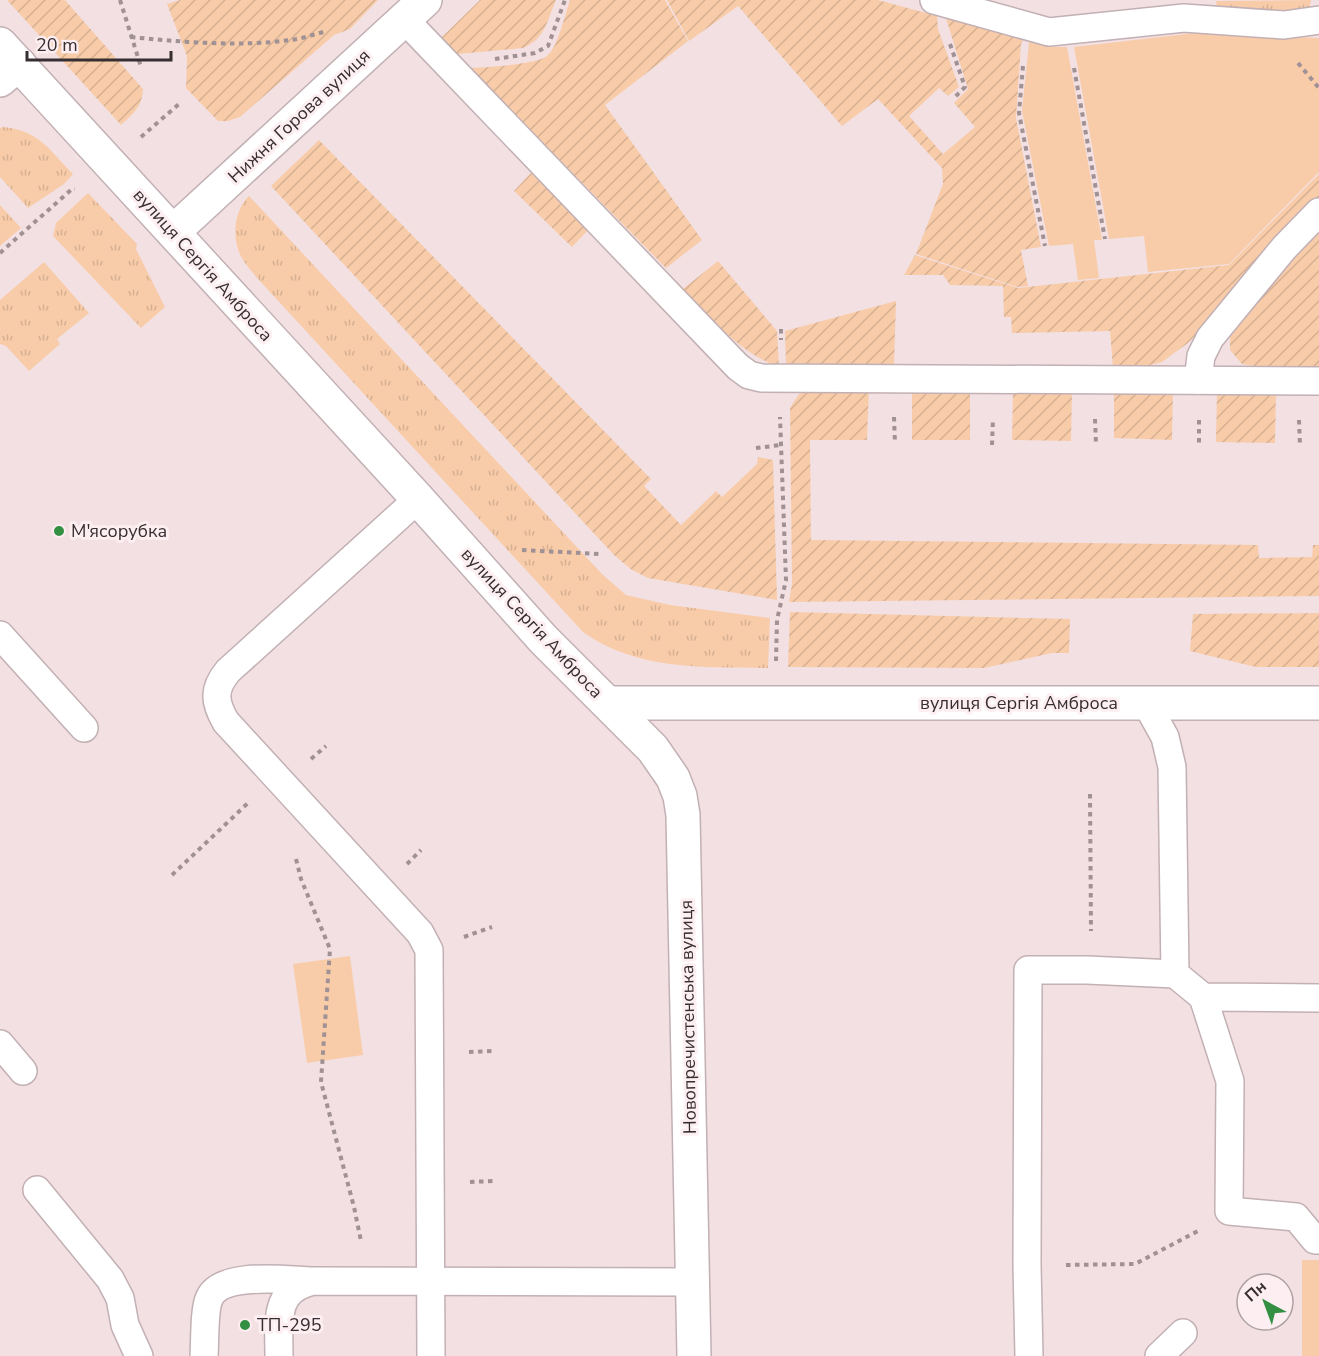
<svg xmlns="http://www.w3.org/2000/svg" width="1319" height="1356" viewBox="0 0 1319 1356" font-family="'Nunito Sans',sans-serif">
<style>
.grass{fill:url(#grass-tufts)}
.park{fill:#f8cca9}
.garden{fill:url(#garden-furrows)}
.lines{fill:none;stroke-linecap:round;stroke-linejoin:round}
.lane-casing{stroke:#c2b0b4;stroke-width:30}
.street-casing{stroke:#c2b0b4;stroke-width:36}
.secondary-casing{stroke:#c2b0b4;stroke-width:36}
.path{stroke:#9f9194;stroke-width:4;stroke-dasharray:4.5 4.5;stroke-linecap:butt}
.lane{stroke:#fff;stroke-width:27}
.street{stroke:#fff;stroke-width:33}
.secondary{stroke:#fff;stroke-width:33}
.poi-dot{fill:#338f41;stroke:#fdeef1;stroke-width:2}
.labels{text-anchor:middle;stroke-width:6;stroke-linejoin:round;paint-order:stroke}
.street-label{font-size:18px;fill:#362e30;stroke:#fdeef1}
.poi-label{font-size:18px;fill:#362e30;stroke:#fdeef1;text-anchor:start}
</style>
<defs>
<pattern id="grass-tufts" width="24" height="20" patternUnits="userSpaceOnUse" patternTransform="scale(1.5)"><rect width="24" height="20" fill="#f8cca9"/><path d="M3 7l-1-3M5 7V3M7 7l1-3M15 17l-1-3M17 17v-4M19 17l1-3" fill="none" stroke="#d5b092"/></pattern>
<pattern id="garden-furrows" width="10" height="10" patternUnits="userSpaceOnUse" patternTransform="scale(1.5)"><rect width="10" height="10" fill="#f8cca9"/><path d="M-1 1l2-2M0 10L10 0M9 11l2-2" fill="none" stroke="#d5b092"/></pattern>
</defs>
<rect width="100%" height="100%" fill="#f3e0e3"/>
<!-- grass -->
<g class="grass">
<path d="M1311 0 1310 6C1298 17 1237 8 1217 7L1216 1Z"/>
<path d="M4 127C40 131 50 151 73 174L64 184 28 208 0 177V128Z"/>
<polygon points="88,193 137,244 136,249 165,307 141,328 53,236 56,223"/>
<path d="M249 196 602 574 626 595 670 605 770 618 768 668C705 667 637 671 583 632L258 279C253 273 247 266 243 260 231 241 233 211 249 196Z"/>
<polygon points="0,205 21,228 0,246"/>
<polygon points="44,262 89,313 57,339 60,344 29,371 6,346 0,344 0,300"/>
</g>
<!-- park -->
<g class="park">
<polygon points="1195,33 1319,38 1319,172 1229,264 1148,272 1144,236 1109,239 1074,47"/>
<polygon points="1029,42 1052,47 1067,47 1102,240 1094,240 1099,278 1078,280 1073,244 1049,246 1022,111"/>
<polygon points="350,956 363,1055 307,1063 293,964"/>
<rect x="1302" y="1260" width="17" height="96"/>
</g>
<!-- garden -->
<g class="garden">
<path d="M7 0H65L143 89C142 107 134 113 121 125Z"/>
<polygon points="180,0 378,0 350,29 334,35 240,117 228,121 218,121 186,88 187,56 167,4"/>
<path d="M480 0H556C547 21 545 39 523 48L447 55 437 42Z"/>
<path d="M570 0H665L688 41 605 105 702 240 666 268 469 68C484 68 538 64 547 56 558 47 565 14 570 0Z"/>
<polygon points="667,0 878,0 937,16 938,29 959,87 948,96 939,88 909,116 943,154 975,127 954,103 968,89 945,15 1023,40 1021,44 1016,118 1041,247 1021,250 1028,286 1017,287 916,254 943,184 942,168 878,99 842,126 738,6 689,41"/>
<polygon points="319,140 651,479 644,486 681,525 716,491 722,497 757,464 758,457 773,460 777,600 648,578 632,570 614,555 271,186"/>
<polygon points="531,173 589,229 572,247 514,191"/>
<polygon points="1319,174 1319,206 1188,343 1162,362 1138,368 1113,368 1110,331 1012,333 1011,317 1004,317 1003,286 950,285 943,275 904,275 915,255 1018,288 1229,265"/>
<polygon points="1319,226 1319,371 1267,368 1242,364 1230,350 1230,332"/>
<path d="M718 261 777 331 779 367C739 353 712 318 683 289Z"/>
<polygon points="896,301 894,365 786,367 785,331"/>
<polygon points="812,389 869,389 867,440 810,440 811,540 1258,545 1259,558 1312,557 1313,545 1319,545 1319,596 789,602 792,584 790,408 799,394"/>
<polygon points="970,389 970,440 912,440 912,390"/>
<polygon points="1072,389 1071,441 1012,440 1013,390"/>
<polygon points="1173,390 1172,440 1114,438 1114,391"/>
<polygon points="1217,391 1276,392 1275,443 1216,442"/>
<polygon points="790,612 1070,619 1069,653 1052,653 984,668 788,667"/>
<polygon points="1319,613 1319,667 1256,667 1190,651 1193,614"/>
</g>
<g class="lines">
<defs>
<g id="lane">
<polyline points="934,0 1049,32 1184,18 1284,25 1319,20"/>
<polyline points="405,20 738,367 749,375 761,378 1319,381"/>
<polyline points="1198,380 1201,356 1210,338 1284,248 1319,212"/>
<path d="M418 499 228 671C213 689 214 702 226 722L420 933 429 950 431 1356"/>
<polyline points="0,635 84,728"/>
<polyline points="1146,703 1165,737 1172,767 1175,974 1203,997 1319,998"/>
<polyline points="1203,997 1230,1081 1229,1211 1296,1217 1315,1240 1319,1240"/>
<polyline points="0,1044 23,1071"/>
<polyline points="37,1190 110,1279 120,1298 125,1325 139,1356"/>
<path d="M204 1356C205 1343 204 1310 209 1299 220 1271 286 1280 311 1281"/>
<path d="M279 1356C279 1322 273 1288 315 1281L693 1282"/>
<polyline points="1029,1356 1027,1265 1028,970 1087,970 1175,974"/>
<polyline points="1159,1356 1183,1333"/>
</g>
<g id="street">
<polyline points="0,80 19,64"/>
<polyline points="173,232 425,0"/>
<polyline points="608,703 1319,703"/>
</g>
<polyline id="secondary" points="0,44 418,499 543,639 653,749 673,778 680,796 683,815 694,1356"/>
</defs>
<!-- lane casing -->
<use href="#lane" class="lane-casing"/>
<!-- street casing -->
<use href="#street" class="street-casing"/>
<!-- secondary casing -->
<use href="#secondary" class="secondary-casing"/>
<!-- path -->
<g class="path">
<polyline points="120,0 141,67"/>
<path d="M131 37C180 42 242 47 290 40 302 39 315 34 327 31"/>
<polyline points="950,44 965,87 953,99"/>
<polyline points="495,59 535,53 548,46 565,0"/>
<polyline points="1298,63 1319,88"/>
<polyline points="1023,66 1019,113 1045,246"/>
<polyline points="1074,68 1105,239"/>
<polyline points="141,137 179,104"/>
<polyline points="0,253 72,189 75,189"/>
<polyline points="781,329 781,340"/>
<polyline points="894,417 895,444"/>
<polyline points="1095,419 1096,445"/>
<polyline points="1199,420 1199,446"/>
<polyline points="1299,420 1300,446"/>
<polyline points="992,445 993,418"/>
<polyline points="756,448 781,445"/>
<polyline points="522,550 599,554"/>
<polyline points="776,661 777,620 786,580 780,417"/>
<polyline points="311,759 326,746"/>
<polyline points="1090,794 1091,931"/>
<polyline points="296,859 301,879 330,949 321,1082 354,1207 361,1241"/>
<polyline points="407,864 421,850"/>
<polyline points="172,875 248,803"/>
<polyline points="464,937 492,927"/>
<polyline points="469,1052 493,1051"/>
<polyline points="470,1182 493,1181"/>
<polyline points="1066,1265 1135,1264 1198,1231"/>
</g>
<!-- lane -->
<use href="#lane" class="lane"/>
<!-- street -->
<use href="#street" class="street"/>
<!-- secondary -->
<use href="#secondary" class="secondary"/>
</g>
<!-- markers -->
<g class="poi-dot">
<circle cx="59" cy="531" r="6"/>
<circle cx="245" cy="1325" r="6"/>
</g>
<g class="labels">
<!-- street labels -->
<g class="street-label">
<text transform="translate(299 116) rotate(-43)" y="6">Нижня Горова вулиця</text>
<text transform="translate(203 265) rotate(48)" y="6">вулиця Сергія Амброса</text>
<text transform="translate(532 623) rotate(47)" y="6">вулиця Сергія Амброса</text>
<text x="1019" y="709">вулиця Сергія Амброса</text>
<text transform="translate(688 1017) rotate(-91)" y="6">Новопречистенська вулиця</text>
</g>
<!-- poi labels -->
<g class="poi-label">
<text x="71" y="537">М'ясорубка</text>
<text x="257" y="1331">ТП-295</text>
</g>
</g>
<!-- north arrow -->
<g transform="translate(1265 1302) rotate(319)"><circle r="28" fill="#fdeef1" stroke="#ada1a4" stroke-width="1.5"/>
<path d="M0-4.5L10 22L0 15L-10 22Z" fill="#338f41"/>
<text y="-9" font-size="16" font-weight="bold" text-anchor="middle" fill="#362e30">Пн</text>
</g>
<!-- scale -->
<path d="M27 51v9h144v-9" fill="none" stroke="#362e30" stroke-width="3"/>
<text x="36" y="51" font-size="18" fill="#362e30" stroke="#fdeef1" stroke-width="4.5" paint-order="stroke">20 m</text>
</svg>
